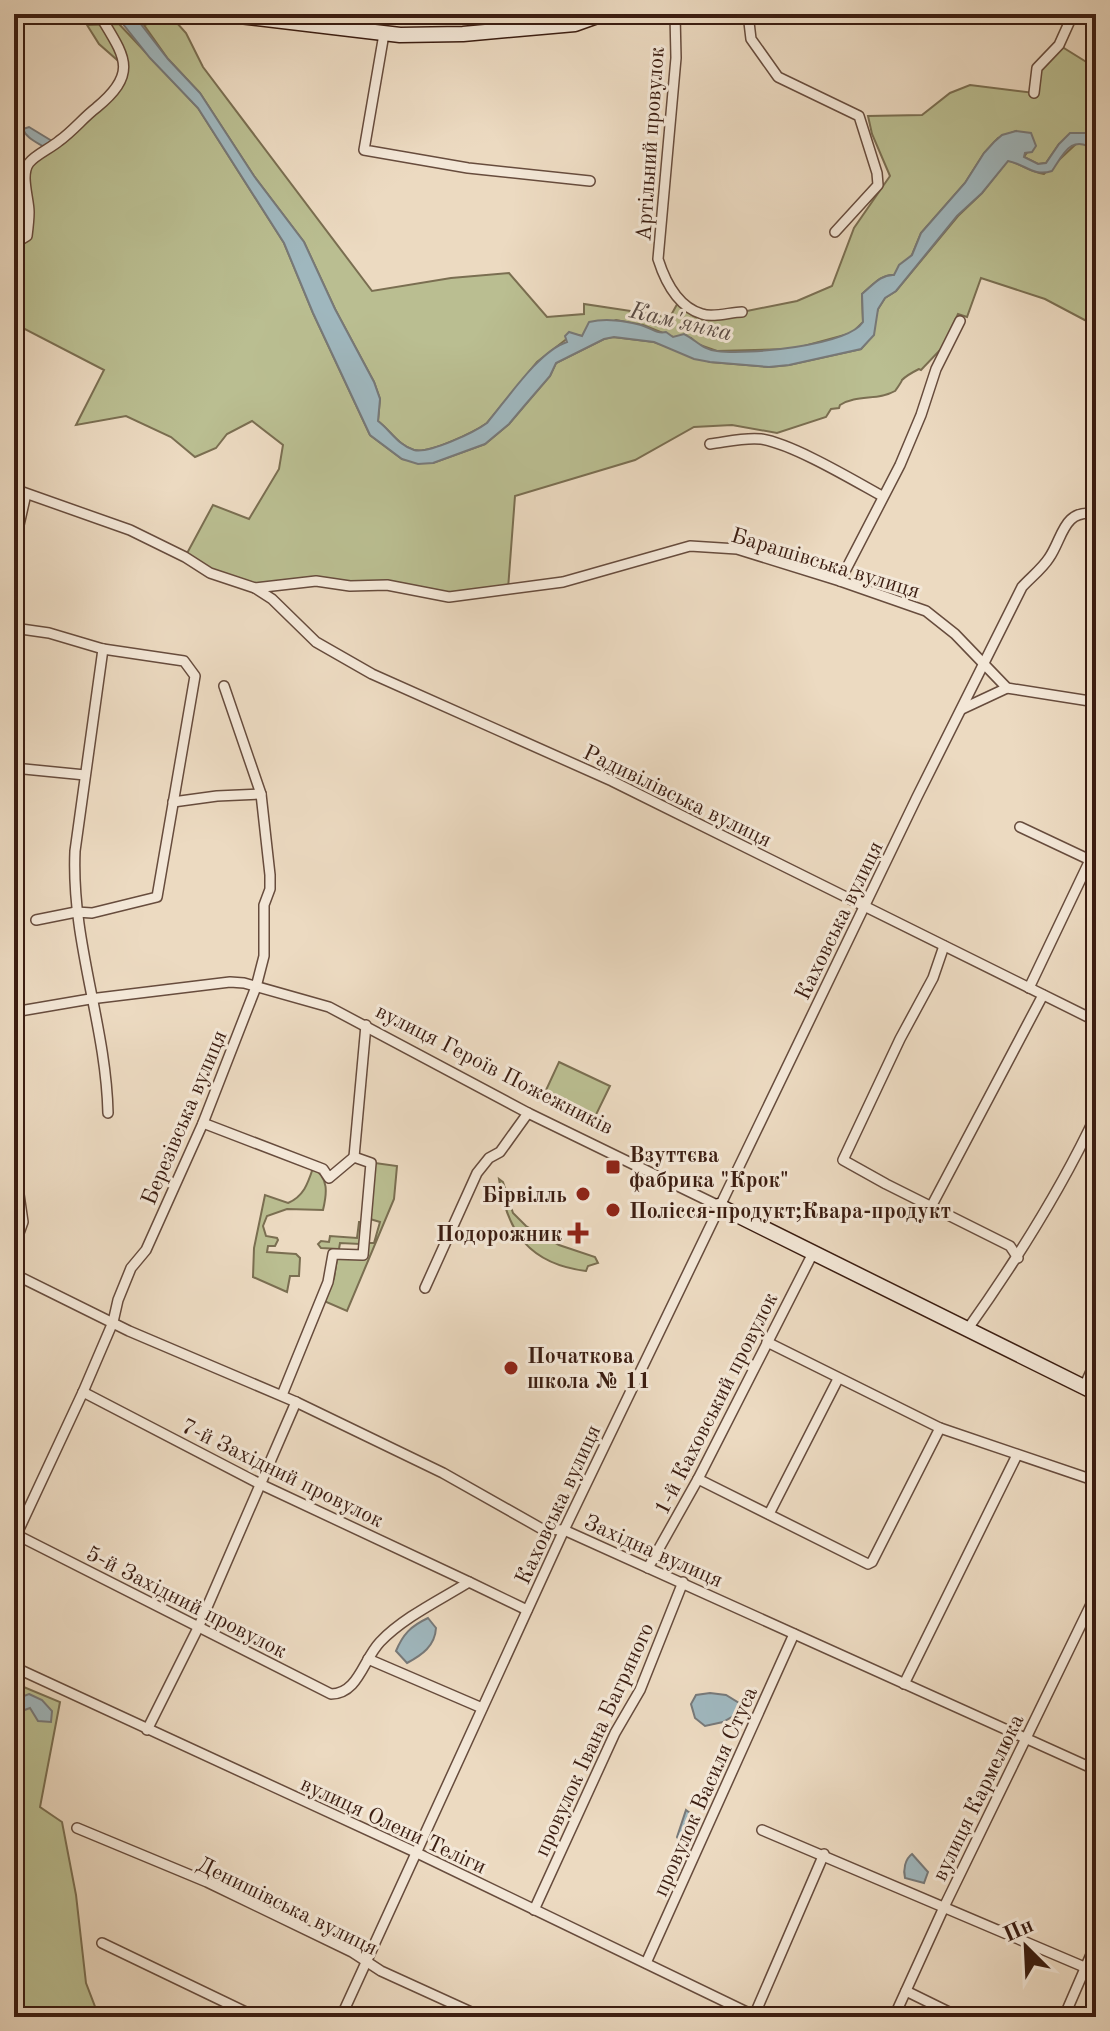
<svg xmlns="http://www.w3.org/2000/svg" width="1110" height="2031" viewBox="0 0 1110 2031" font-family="'Old Standard TT',serif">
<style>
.green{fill:#babe91;stroke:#7a6e51;stroke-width:2}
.water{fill:#9fb7be;stroke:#777979;stroke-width:2}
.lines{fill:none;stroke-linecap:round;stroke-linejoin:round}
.street-casing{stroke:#674c3d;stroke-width:12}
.secondary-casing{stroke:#3b1d11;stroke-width:17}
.street{stroke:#f3e7d7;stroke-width:9}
.secondary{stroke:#f3e7d7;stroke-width:14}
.poi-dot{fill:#8f2418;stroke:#f3e7d7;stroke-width:3}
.labels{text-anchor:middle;stroke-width:6;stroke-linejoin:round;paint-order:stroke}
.street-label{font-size:22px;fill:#3b1d11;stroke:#f3e7d7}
.poi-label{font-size:22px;font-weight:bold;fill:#3b1d11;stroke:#f3e7d7;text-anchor:start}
.water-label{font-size:24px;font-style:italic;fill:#594b45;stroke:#f3e7d7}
</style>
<rect width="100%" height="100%" fill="#ecdac1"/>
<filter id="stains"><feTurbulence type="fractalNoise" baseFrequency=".0025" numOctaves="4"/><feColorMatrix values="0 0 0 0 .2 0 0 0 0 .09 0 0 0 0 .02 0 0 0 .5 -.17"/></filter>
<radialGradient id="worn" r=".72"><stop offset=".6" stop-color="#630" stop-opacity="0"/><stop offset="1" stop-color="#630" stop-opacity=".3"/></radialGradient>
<!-- green -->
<g class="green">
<path d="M151 23H177L186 33 203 67 372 291 451 278 509 273 547 317 584 314V304L670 317 680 299 703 315 742 312 797 301 832 286 854 228 890 176 872 134 868 116 922 115 950 93 970 85 1034 93 1037 68 1059 45 1096 68V133L1092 131 1059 144 1046 163 1038 164 1024 157 1028 151 1016 131 998 138 984 153 965 183 921 233 912 255 894 275C881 274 872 286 862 294L863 322 852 333 793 349 717 351 697 344 691 338 673 337 643 325 616 320 582 336 573 334 537 362 487 423C474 432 429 454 414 450 399 446 390 430 378 421L380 399 374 382 335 309 304 242 254 176 200 93 168 59 144 25Z"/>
<path d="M119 24 198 108 284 243 313 313 370 435 402 459 433 463 485 444 509 424 525 405 550 376 556 363 604 339 613 337 654 342 710 362 769 367 789 365 861 349 867 342 878 309 885 298 896 291 958 216 982 193 1008 160C1021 164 1030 172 1044 174L1076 144H1084L1096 151V326L1045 299 981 278 967 317 958 314 942 348 921 370 919 369C913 372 907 375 902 380 902 381 896 390 895 391 878 401 857 394 840 405L839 408 831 409 826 417 777 433 732 425 694 427 635 460 515 496 508 589 449 597 316 581 255 588 185 557 213 505 249 519 279 469 283 445 252 421 227 434 216 448 195 457 171 437 126 416 76 425 104 370 23 328 14 341V244L28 225 29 163 108 100 124 66 99 44 87 25Z"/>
<polygon points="559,1062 610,1086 591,1125 541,1101"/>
<polygon points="375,1163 397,1166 394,1199 347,1311 324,1301 334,1278 337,1259 341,1257 366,1258 368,1243 374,1243 380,1222 370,1219"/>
<path d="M313 1168C329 1178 327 1193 323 1210L287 1209 267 1216 263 1226 266 1236 277 1238 278 1240 275 1246H268L267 1252 296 1254 300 1258 299 1276H290L287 1292 253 1277 254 1248 265 1195 288 1203C304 1196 308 1183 313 1168Z"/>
<path d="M499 1179 503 1182 513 1213 526 1226 559 1245 595 1257 598 1263 588 1266 586 1271C530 1264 507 1233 499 1179Z"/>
<polygon points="359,1222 361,1222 360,1244 340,1243 339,1249 321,1248 318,1244 321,1241 329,1242 330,1236 357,1238"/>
<polygon points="14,1683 60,1702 40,1807 62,1822 76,1895 86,1983 99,2017 14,2017"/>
</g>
<!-- water -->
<g class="water">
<path d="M115 14H133L168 59 200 93 254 176 304 242 335 309 374 382 380 399 378 421C390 430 399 446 414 450 429 454 475 432 487 423 508 398 539 351 567 342L565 336 569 332 582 336 589 322C607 318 624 321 641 325 651 328 656 334 666 332L673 337 684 334C696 340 703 350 717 351 747 355 847 346 863 322L862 294C872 286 881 274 894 275L899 265 912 255 921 233 965 183 984 153 994 142 1002 135 1016 131 1031 133 1036 146 1032 152 1025 153 1024 157 1038 164 1046 163 1059 144 1070 133H1096V151C1072 133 1064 153 1052 171 1033 177 1025 164 1008 161L982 193 957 216 896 291 885 298 878 309 874 335 861 349 789 365 769 367 710 362 694 359 654 342 614 337 604 339 556 363 550 376 525 405 509 424 485 444 433 463 418 464 402 459 370 435 313 313 284 243 198 108 150 58Z"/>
<path d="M29 127 52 141 44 147C36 142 26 138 23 129Z"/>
<path d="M428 1618 436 1628C435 1646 422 1655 407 1663L396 1651C403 1634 411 1626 428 1618Z"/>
<polygon points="710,1693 726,1695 739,1703 735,1715 723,1722 705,1726 695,1718 691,1704 696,1695"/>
<polygon points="29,1694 42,1700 52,1711 51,1722 38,1721 30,1708 19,1712 14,1708 16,1699"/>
<polygon points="686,1810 698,1819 692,1838 681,1843 677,1837"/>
<path d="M912 1854 928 1872 924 1883 905 1878C903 1870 905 1859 912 1854Z"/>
</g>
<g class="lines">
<defs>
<g id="street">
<path d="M675 14 676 58 658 259C665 281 678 307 702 314 713 318 731 312 742 312"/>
<polyline points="748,14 751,39 778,77 859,116 877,173 878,185 835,232"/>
<polyline points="384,34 364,150 468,168 590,181"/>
<polyline points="1034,93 1037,68 1059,45 1073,14"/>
<path d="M14 244 27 236C28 228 29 220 29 212 29 198 20 175 29 163 35 155 51 148 59 141 73 131 83 118 96 108 140 72 124 56 99 14"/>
<path d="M710 444C726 442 745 437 761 439 793 444 853 480 882 496"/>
<polyline points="14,489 130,530 185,557 210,573 255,588 316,581 350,586 387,585 449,597 563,582 690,546 737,549 840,581 926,611 955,634 1007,688 1096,702"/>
<polyline points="14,547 26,494"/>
<polyline points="840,581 900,465 921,415 936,369 960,321"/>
<polyline points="255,588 272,599 316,642 372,674 612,781 1096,1021"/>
<polyline points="14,628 49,633 103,649 184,661 195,676 157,897 92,913 76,912 36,920"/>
<path d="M103 649 75 851C71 942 106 1024 108 1113"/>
<polyline points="962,709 1007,688"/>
<polyline points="14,768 85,775"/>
<polyline points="173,802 217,796 261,794"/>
<polyline points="1020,827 1090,860 1029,988"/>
<polyline points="944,946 933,978 900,1039 843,1160 886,1184 1010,1246 1018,1258"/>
<polyline points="14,1012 90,999 230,982 244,983 329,1007 528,1113 719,1206"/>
<polyline points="203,1123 323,1169 329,1178 354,1157 371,1163 363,1255 333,1254 328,1282 282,1395"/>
<polyline points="354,1157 366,1025"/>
<polyline points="14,1160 23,1222 14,1247"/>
<polyline points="932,1205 1043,995"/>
<polyline points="14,1274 129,1331 296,1402 443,1473 542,1529 564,1530 1096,1770"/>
<polyline points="425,1288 477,1173 489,1158 500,1152 528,1113"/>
<path d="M967 1330C1016 1261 1060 1192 1096 1115"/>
<polyline points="767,1342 940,1428 1096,1481"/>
<polyline points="1084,1387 1096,1360"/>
<polyline points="83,1392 260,1484 469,1582"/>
<polyline points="698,1479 868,1564 872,1562 940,1428"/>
<polyline points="769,1514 838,1379"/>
<path d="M17 1535 331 1694C358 1694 363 1660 380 1642 404 1617 440 1600 469 1582L527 1610"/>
<polyline points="14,1540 83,1392 113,1322 118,1300 131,1268 146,1250 203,1123 256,987 264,956 264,905 270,889 270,875 261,794 224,686"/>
<polyline points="648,1568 698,1479 813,1253"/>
<polyline points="368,1659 482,1708"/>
<polyline points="14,1667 415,1852 757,2017"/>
<polyline points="904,1684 1017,1455"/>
<polyline points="147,1730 198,1628 296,1402"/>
<polyline points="77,1828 207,1882 352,1952 381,1971 482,2017"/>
<polyline points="762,1830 1096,1972"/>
<polyline points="534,1910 615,1733 640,1690 683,1582"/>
<polyline points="102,1943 256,2017"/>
<polyline points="646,1963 794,1634"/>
<polyline points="906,1991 959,2017"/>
<polyline points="754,2016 824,1854"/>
<path d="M341 2017 564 1530 917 797 1022 587C1030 578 1042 569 1049 558 1063 538 1063 508 1096 514"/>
<polyline points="894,2017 945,1905 1096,1594"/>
<polyline points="1064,2017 1096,1943"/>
</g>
<g id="secondary">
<polyline points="222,14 400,35 463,34 575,24 603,14"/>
<polyline points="719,1206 1096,1393"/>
</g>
</defs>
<!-- street casing -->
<use href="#street" class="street-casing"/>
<!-- secondary casing -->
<use href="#secondary" class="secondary-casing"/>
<!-- street -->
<use href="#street" class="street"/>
<!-- secondary -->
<use href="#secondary" class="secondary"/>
</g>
<!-- markers -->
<g class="poi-dot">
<rect x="605" y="1159" width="16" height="16" rx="4"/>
<circle cx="583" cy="1194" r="8"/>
<circle cx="613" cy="1210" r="8"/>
<path d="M574 1221h8v8h8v8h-8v8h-8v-8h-8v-8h8z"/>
<circle cx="511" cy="1368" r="8"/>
</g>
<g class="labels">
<!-- street labels -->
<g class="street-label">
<text transform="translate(649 144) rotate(-86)" y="8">Артільний провулок</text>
<text transform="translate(826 562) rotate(17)" y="8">Барашівська вулиця</text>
<text transform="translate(678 795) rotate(26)" y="8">Радивілівська вулиця</text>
<text transform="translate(838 920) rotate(-64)" y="8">Каховська вулиця</text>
<text transform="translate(495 1068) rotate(27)" y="8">вулиця Героїв Пожежників</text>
<text transform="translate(183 1117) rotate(-67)" y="8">Березівська вулиця</text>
<text transform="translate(715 1403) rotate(-63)" y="8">1-й Каховський провулок</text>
<text transform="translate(283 1472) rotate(26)" y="8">7-й Західний провулок</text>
<text transform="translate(557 1504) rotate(-65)" y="8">Каховська вулиця</text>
<text transform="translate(654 1550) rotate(24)" y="8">Західна вулиця</text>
<text transform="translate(187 1601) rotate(27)" y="8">5-й Західний провулок</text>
<text transform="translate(593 1739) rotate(-65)" y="8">провулок Івана Багряного</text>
<text transform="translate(704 1791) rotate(-66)" y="8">провулок Василя Стуса</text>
<text transform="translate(977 1797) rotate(-64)" y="8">вулиця Кармелюка</text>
<text transform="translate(394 1824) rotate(25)" y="8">вулиця Олени Теліги</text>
<text transform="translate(288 1905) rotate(26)" y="8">Денишівська вулиця</text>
</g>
<!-- poi labels -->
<g class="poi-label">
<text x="629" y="1162">Взуттєва<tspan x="629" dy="25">фабрика "Крок"</tspan></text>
<text x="567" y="1202" text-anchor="end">Бірвілль</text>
<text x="629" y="1218">Полісся-продукт;Квара-продукт</text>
<text x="562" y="1241" text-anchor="end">Подорожник</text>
<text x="527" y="1363">Початкова<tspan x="527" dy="25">школа № 11</tspan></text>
</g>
<!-- water labels -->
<g class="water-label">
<text transform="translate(681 321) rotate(13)" y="8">Кам'янка</text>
</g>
</g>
<!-- margin -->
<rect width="1110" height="2031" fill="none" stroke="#ecdac1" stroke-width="48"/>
<rect x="16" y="16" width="1078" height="1999" fill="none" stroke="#3b1d11" stroke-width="4"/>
<rect x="24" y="24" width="1062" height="1983" fill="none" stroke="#3b1d11" stroke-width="2"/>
<!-- north arrow -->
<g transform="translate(1026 1947) rotate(336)" stroke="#f3e7d7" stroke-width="6" paint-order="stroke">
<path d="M0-6L14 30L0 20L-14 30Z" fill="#3b1d11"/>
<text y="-12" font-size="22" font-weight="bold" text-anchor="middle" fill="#3b1d11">Пн</text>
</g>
<rect width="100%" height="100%" filter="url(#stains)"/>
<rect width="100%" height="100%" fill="url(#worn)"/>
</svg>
